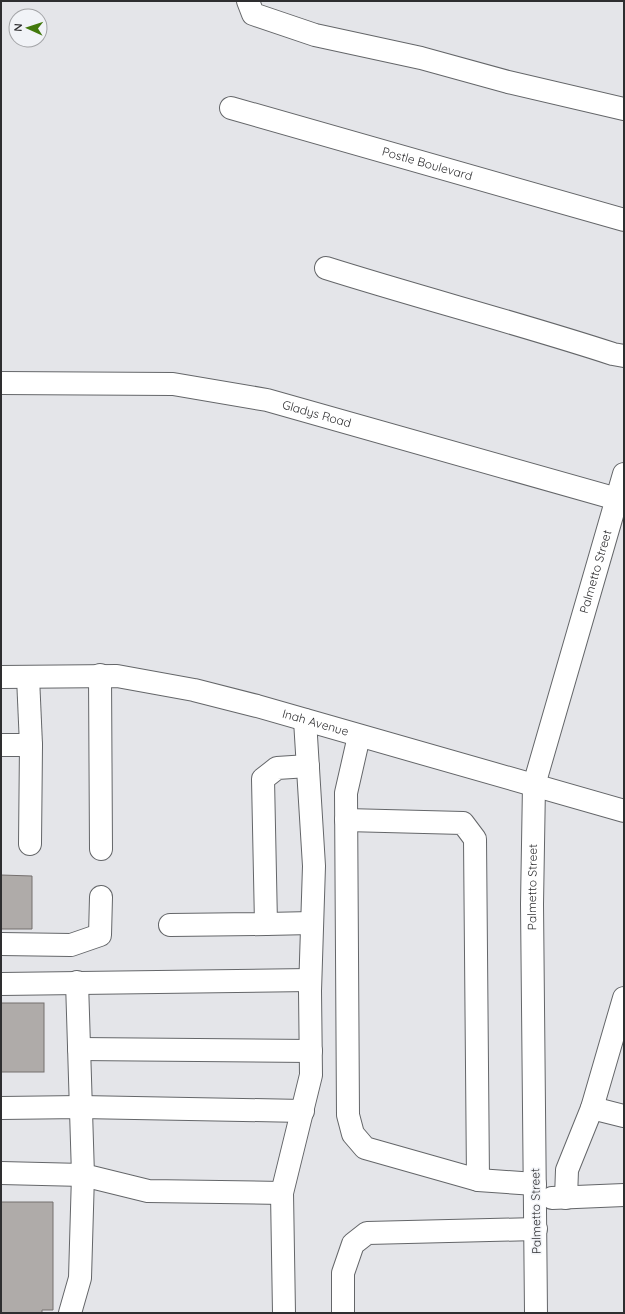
<svg xmlns="http://www.w3.org/2000/svg" width="625" height="1314" viewBox="0 0 625 1314" font-family="Quicksand,sans-serif">
<style>
.building{fill:#afaba9;stroke:#75706f}
.lines{fill:none;stroke-linecap:round;stroke-linejoin:round}
.minor-casing{stroke:#646669;stroke-width:24}
.minor{stroke:#fff;stroke-width:22}
.labels{text-anchor:middle;stroke-width:3;stroke-linejoin:round;paint-order:stroke}
.street-label{font-size:12px;fill:#2e2e30;stroke:#f1f3f7}
</style>
<rect width="100%" height="100%" fill="#e4e5e9"/>
<!-- building -->
<g class="building">
<polygon points="1,875 32,876 32,929 1,929"/>
<rect x="1" y="1003" width="43" height="69"/>
<polygon points="1,1202 53,1202 53,1310 42,1310 42,1313 1,1313"/>
</g>
<g class="lines">
<defs>
<g id="minor">
<polyline points="248,1 253,14 315,35 421,58 508,82 624,109"/>
<path id="s1" d="M231 108 624 220"/>
<path d="M326 268C421 298 518 323 613 354L624 356"/>
<path id="s2" d="M1 383 173 384 267 400 624 501"/>
<polyline points="100,675 101,849"/>
<path id="s3" d="M1 677 117 676 194 690 257 706 624 811"/>
<polyline points="28,677 31,745"/>
<polyline points="359,736 346,793 348,1115 353,1134 365,1148 478,1180 535,1184"/>
<polyline points="1,745 31,745 30,844"/>
<polyline points="346,820 463,823 475,839 478,1180"/>
<polyline points="266,924 312,923"/>
<polyline points="170,925 266,924 263,779 277,768 308,766"/>
<polyline points="1,944 71,945 100,935 101,897"/>
<polyline points="77,982 83,1175 148,1191 282,1193"/>
<polyline points="1,984 310,980"/>
<polyline points="79,1049 311,1051"/>
<polyline points="1,1108 81,1107 303,1111"/>
<polyline points="592,1108 624,1116"/>
<polyline points="1,1173 83,1175 80,1278 70,1313"/>
<polyline points="552,1198 624,1195"/>
<polyline points="566,1198 567,1170 592,1108 624,998"/>
<polyline points="284,1313 282,1193 311,1075 310,991 314,866 305,720"/>
<polyline points="343,1313 343,1273 353,1244 367,1233 536,1229"/>
<path id="s4" d="M536 1313 532 904 534 785 624 474"/>
</g>
</defs>
<!-- minor casing -->
<use href="#minor" class="minor-casing"/>
<!-- minor -->
<use href="#minor" class="minor"/>
</g>
<g class="labels">
<!-- street labels -->
<g class="street-label">
<text dy="4" stroke="none"><textPath href="#s1" startOffset="204">Postle Boulevard</textPath></text>
<text dy="4" stroke="none"><textPath href="#s2" startOffset="319">Gladys Road</textPath></text>
<text dy="4" stroke="none"><textPath href="#s4" startOffset="750">Palmetto Street</textPath></text>
<text dy="4" stroke="none"><textPath href="#s3" startOffset="320">Inah Avenue</textPath></text>
<text dy="4" stroke="none"><textPath href="#s4" startOffset="426">Palmetto Street</textPath></text>
<text transform="translate(536 1211) rotate(-91)" y="4">Palmetto Street</text>
</g>
</g>
<!-- border -->
<rect width="625" height="1314" fill="none" stroke="#2e2e30" stroke-width="4"/>
<!-- north arrow -->
<g transform="translate(28 28) rotate(273)"><circle r="19" fill="#f1f3f7" stroke="#a3a4a7"/>
<path d="M0-3L7 15L0 10L-7 15Z" fill="#42790c"/>
<text y="-6" font-size="11" font-weight="bold" text-anchor="middle" fill="#2e2e30">N</text>
</g>
</svg>
